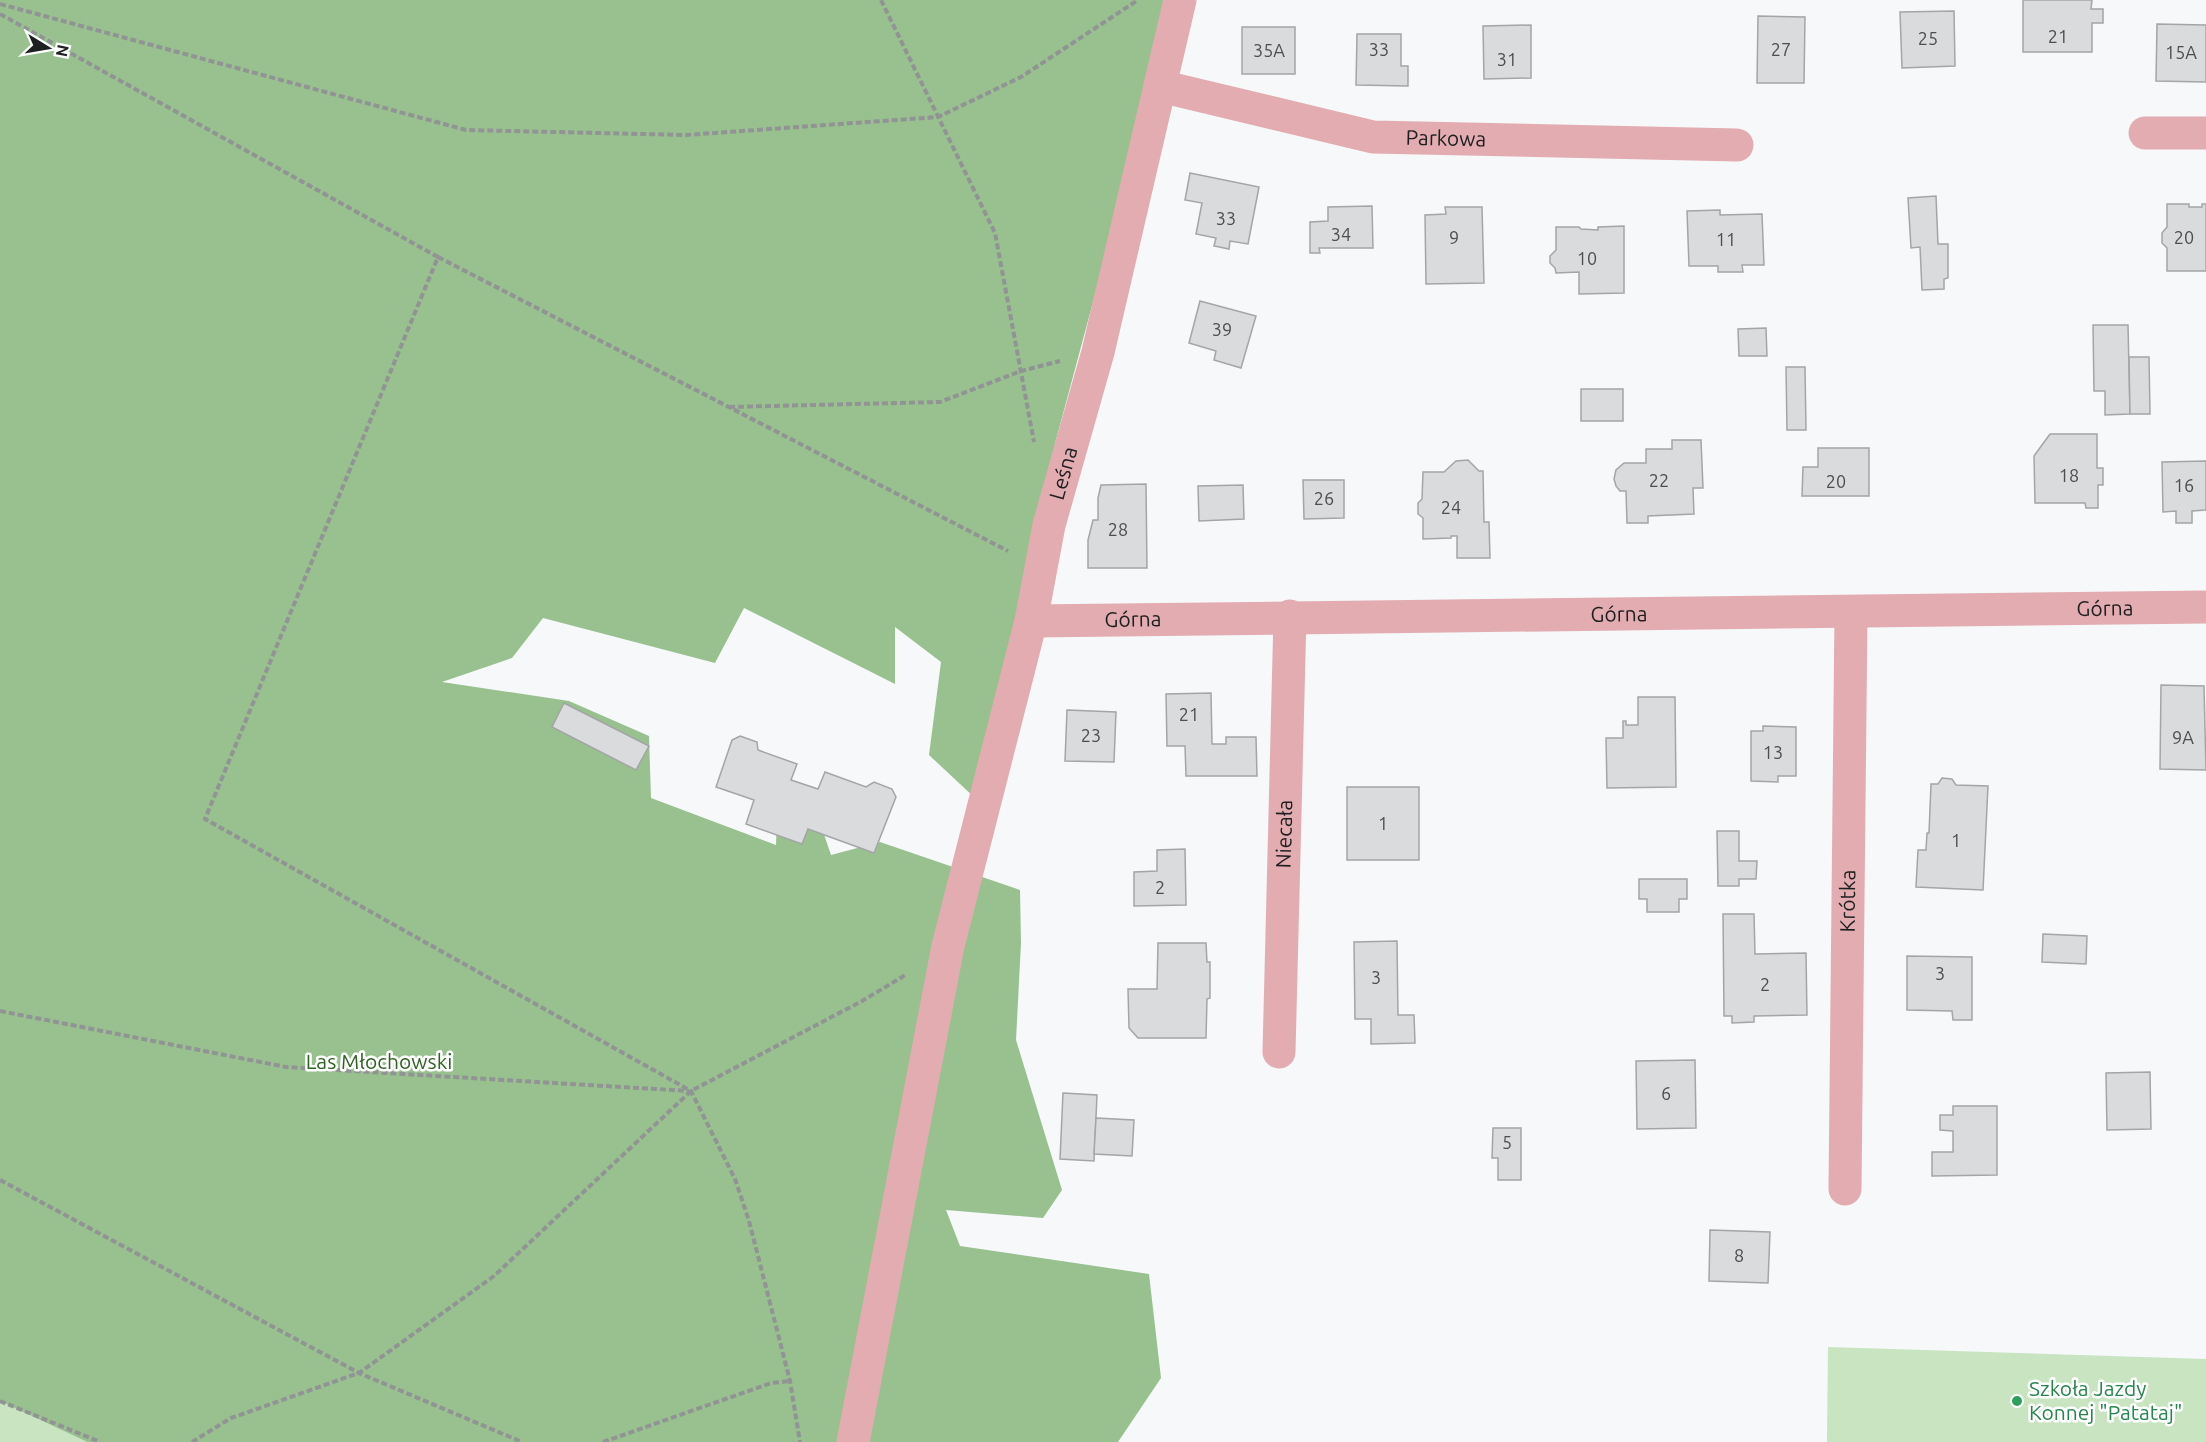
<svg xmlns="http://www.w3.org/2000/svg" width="2206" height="1442" viewBox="0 0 2206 1442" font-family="Ubuntu,sans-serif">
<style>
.green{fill:#c8e4c1}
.forest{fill:#98c18f}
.building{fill:#d9dbdd;stroke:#a3a5a7;stroke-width:1.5}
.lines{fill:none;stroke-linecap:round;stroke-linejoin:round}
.path{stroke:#919394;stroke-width:4;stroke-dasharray:6 3;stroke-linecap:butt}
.minor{stroke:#e2acb1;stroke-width:33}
.leisure-dot{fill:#2e9e5b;stroke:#fff;stroke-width:2}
.labels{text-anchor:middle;stroke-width:5;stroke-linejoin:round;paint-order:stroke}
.number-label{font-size:18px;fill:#4d4e4f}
.street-label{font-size:21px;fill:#1e1f20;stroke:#fff}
.park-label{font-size:21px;fill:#306424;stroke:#fff}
.leisure-label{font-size:21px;fill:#27864d;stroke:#fff;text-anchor:start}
</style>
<rect width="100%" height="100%" fill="#f6f8fa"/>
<!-- green -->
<g class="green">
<polygon points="1828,1347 2206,1359 2206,1442 1827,1442"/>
<polygon points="0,1401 87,1442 0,1442"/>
</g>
<!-- forest -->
<polygon class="forest" points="0,0 1174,0 1056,440 975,798 929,755 941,662 895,627 895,684 744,608 715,663 543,618 512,658 442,682 569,701 649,736 651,798 776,845 777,814 817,814 831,855 880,842 1020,890 1021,943 1016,1040 1062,1190 1043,1218 946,1210 960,1246 1149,1274 1161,1378 1118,1442 87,1442 0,1401"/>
<!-- building -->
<g class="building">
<polygon points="2023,0 2092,0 2091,9 2103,9 2103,23 2092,23 2092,52 2023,52"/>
<polygon points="1954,11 1955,66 1902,68 1900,12"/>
<polygon points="1758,16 1805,17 1804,83 1757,83"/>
<polygon points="2157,24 2206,25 2206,82 2156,81"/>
<polygon points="1531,25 1531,78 1484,79 1483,26"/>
<rect x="1242" y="27" width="53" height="47"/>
<polygon points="1357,34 1401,34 1401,66 1408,66 1408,86 1356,85"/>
<polygon points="1190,173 1259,187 1248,244 1230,241 1229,249 1214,246 1216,238 1196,234 1202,203 1185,200"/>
<polygon points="1936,196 1938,244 1948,244 1948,278 1944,279 1944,289 1922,290 1920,247 1911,248 1908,198"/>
<polygon points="2167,204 2189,204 2189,207 2202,207 2202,204 2206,204 2206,271 2167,271 2167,248 2162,243 2162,233 2167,227"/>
<polygon points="1372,206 1373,248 1319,248 1320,253 1310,253 1310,222 1328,221 1328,207"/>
<polygon points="1445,207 1482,207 1484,283 1426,284 1425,215 1446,214"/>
<polygon points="1720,210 1720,215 1762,214 1764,265 1742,265 1743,272 1718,272 1718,266 1689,266 1687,211"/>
<polygon points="1624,226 1624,293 1579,294 1579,272 1556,273 1555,268 1550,263 1550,256 1556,250 1556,227 1579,227 1581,229 1598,230 1598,227"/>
<polygon points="1200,301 1256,316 1241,368 1214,360 1216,351 1189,343"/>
<polygon points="2093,325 2128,325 2130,414 2105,415 2105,391 2094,391"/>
<polygon points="1766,328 1767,356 1739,356 1738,329"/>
<polygon points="2129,357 2149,357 2150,414 2130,414"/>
<polygon points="1786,367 1805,367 1806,430 1787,430"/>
<rect x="1581" y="389" width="42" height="32"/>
<polygon points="2050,434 2097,434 2097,468 2103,468 2103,485 2098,485 2098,508 2086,508 2085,503 2035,503 2034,456"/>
<polygon points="1672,440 1701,440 1703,488 1693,488 1694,514 1648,516 1648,523 1627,523 1626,491 1620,491 1616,486 1614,479 1616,470 1624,463 1646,463 1646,449 1672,449"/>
<polygon points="1818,448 1869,448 1869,496 1802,496 1803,467 1818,467"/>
<polygon points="1468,460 1479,471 1483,471 1484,522 1489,522 1490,558 1457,558 1457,536 1451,536 1451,538 1423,539 1423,518 1418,514 1418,503 1422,499 1423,472 1444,472 1456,461"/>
<polygon points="2206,461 2206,510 2192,511 2192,523 2176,523 2176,511 2163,512 2162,462"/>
<polygon points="1303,480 1344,480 1344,518 1304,519"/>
<polygon points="1146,484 1147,568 1088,568 1088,540 1093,520 1098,520 1098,498 1101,485"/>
<polygon points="1243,485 1244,519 1199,521 1198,486"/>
<polygon points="2161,685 2204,686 2206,770 2160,769"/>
<polygon points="1211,693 1212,744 1226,744 1226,737 1256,737 1257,776 1186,776 1185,746 1167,746 1166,694"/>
<polygon points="1638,697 1675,697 1676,787 1607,788 1606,738 1623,738 1623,721 1626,721 1626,725 1638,725"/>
<polygon points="564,703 649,746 636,770 552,727"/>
<polygon points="1067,710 1116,712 1114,762 1065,761"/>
<polygon points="1763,726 1796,727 1796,776 1778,776 1778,782 1751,781 1751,731 1763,731"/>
<polygon points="740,736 757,742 758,750 797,764 791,780 818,789 825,772 866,787 874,782 892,789 896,797 874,853 808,829 802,844 746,824 754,800 716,787 732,740"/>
<polygon points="1942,778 1952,779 1956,785 1988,786 1983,890 1916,887 1918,850 1926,850 1927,833 1929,833 1931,784 1938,784"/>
<rect x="1347" y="787" width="72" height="73"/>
<polygon points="1717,831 1739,831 1739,861 1757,861 1756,879 1739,879 1739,886 1718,886"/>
<polygon points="1185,849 1186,905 1134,906 1134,872 1157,871 1157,850"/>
<polygon points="1639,879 1687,879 1687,899 1679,899 1679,912 1647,912 1647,899 1639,899"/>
<polygon points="1723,914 1754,914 1755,954 1806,953 1807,1015 1754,1016 1754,1022 1732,1023 1732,1016 1724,1016"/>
<polygon points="2043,934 2087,936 2086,964 2042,962"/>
<polygon points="1397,941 1398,1015 1414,1015 1415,1043 1371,1044 1371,1019 1355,1019 1354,942"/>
<polygon points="1158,943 1206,943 1207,962 1210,962 1210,998 1207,999 1206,1038 1138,1038 1129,1028 1128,989 1157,989"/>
<polygon points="1907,956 1972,957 1972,1020 1953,1020 1952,1011 1907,1010"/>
<polygon points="1695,1060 1696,1128 1637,1129 1636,1061"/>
<polygon points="2150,1072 2151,1129 2107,1130 2106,1073"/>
<polygon points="1063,1093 1097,1095 1094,1161 1060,1159"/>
<polygon points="1953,1106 1997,1106 1997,1175 1932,1176 1932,1152 1953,1152 1953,1131 1940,1130 1940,1115 1953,1115"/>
<polygon points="1096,1118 1134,1120 1132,1156 1094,1154"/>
<polygon points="1493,1128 1521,1128 1521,1180 1498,1180 1498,1158 1492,1158"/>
<polygon points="1710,1230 1770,1232 1768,1283 1709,1281"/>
</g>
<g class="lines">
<!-- path -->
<g class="path">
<polyline points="881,0 995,233 1034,442"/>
<polyline points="0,4 466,130 686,135 938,117 1021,77 1138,0"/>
<polyline points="0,14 438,257 205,819 691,1091 735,1179 749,1221 790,1381 800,1442"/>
<polyline points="438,257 1008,551"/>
<polyline points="729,407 940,402 1021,371 1060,361"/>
<polyline points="0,1011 286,1067 689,1091"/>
<polyline points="0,1180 359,1373 522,1442"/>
<polyline points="0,1401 100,1442"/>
<polyline points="192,1442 231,1418 359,1373 494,1276 691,1091 862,1001 907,974"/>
<polyline points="603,1442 771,1383 790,1381"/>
</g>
<!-- minor -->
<g class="minor">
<path id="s1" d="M1160 86 1373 137 1737 145"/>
<polyline points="2145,133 2206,133"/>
<path id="s2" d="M1031 621C1422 615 1814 614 2206 607"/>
<path id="s3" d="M1279 1052 1290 616"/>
<path id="s4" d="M1845 1189 1851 613"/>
<path id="s5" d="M853 1442 948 946 1031 621 1049 525 1098 352 1180 0"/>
</g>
</g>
<!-- markers -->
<circle class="leisure-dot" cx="2017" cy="1401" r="6"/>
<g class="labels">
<!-- number labels -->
<g class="number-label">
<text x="2058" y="43">21</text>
<text x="1928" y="45">25</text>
<text x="1379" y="56">33</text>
<text x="1781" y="56">27</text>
<text x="1269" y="57">35A</text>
<text x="2181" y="59">15A</text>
<text x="1507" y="66">31</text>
<text x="1226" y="225">33</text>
<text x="1341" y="241">34</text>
<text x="1454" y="244">9</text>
<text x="2184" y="244">20</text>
<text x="1726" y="246">11</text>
<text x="1587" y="265">10</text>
<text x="1222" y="336">39</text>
<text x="2069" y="482">18</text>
<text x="1659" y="487">22</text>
<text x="1836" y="488">20</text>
<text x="2184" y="492">16</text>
<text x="1324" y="505">26</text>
<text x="1451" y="514">24</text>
<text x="1118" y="536">28</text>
<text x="1189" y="721">21</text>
<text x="1091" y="742">23</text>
<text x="2183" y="744">9A</text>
<text x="1773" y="759">13</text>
<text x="1383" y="830">1</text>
<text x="1956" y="847">1</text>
<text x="1160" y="894">2</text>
<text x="1940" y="980">3</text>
<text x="1376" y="984">3</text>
<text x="1765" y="991">2</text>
<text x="1666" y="1100">6</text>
<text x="1507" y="1149">5</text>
<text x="1739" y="1262">8</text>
</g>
<!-- street labels -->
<g class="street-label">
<text dy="7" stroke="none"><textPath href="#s1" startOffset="292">Parkowa</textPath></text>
<text dy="7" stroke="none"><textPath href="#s5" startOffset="992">Leśna</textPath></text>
<text dy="7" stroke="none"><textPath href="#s2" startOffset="1074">Górna</textPath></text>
<text dy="7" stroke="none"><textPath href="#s2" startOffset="588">Górna</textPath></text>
<text dy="7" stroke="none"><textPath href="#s2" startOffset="102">Górna</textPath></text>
<text dy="7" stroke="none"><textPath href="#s3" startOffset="218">Niecała</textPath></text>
<text dy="7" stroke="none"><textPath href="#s4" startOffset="288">Krótka</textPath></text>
</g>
<!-- park labels -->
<g class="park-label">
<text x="379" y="1069">Las Młochowski</text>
</g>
<!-- leisure labels -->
<g class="leisure-label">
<text x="2029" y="1396">Szkoła Jazdy<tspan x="2029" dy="24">Konnej "Patataj"</tspan></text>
</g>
</g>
<!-- north arrow -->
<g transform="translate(48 48) rotate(101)" stroke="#ffffff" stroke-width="4.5" paint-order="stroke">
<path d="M0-4.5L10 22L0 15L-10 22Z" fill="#1e1f20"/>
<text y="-9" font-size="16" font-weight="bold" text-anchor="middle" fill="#1e1f20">N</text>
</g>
</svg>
